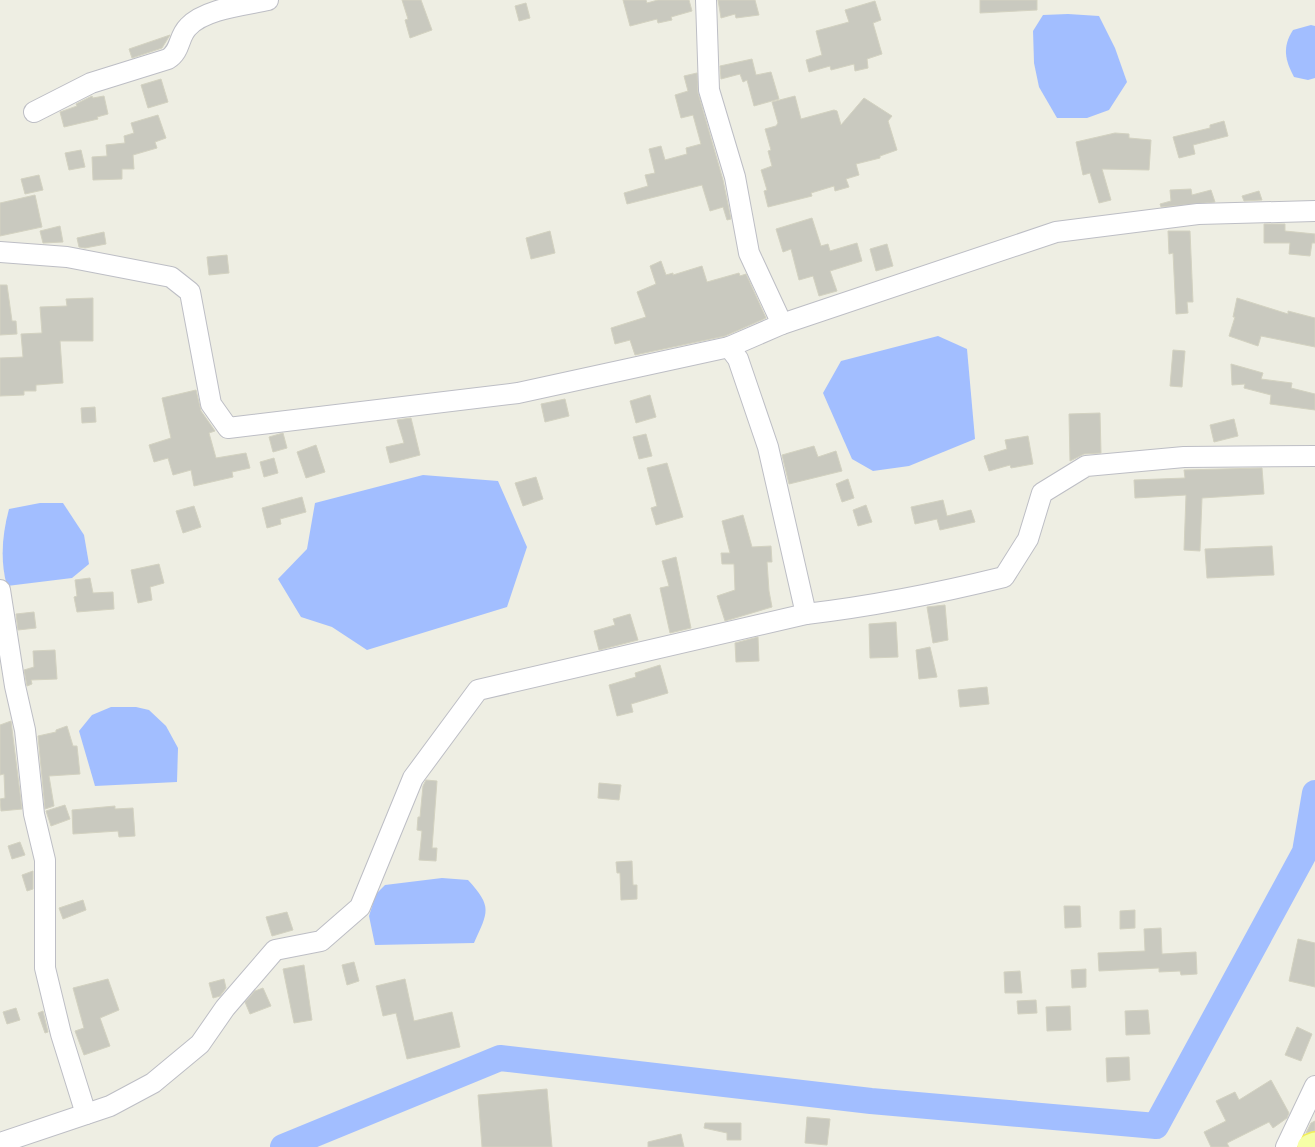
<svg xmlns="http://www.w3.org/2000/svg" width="1315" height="1147" viewBox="0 0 1315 1147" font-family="'Roboto Condensed',sans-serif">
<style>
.water{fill:#a2beff}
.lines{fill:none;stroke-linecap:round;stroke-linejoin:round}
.river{stroke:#a2beff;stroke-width:26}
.building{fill:#c9c9bf;stroke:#d3d2c1}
.minor-casing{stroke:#bdbec5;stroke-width:22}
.major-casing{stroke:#f2ef58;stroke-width:28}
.minor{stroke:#fff;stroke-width:20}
.major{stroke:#f6ffa7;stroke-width:25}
</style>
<rect width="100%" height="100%" fill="#eeeee3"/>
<!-- water -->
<g class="water">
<polygon points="1068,14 1099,16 1115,48 1127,82 1109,110 1087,118 1057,118 1039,87 1034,63 1033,31 1043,15"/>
<path d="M1311 25 1315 26V78L1308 80 1294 77C1285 60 1282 47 1293 30Z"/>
<polygon points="938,336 967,349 975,439 909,466 873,471 852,459 823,393 841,361"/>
<polygon points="423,475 498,481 527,547 507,607 367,650 332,627 301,617 278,579 307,549 315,503"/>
<path d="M40 503H63L84 535 89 564 72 578 7 586C0 561 2 535 9 509Z"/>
<polygon points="111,707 136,707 149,710 166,726 178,748 177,782 95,786 79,731 92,715"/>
<path d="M442 878 468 880C493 907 488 912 474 943L375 945 369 916 376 894 385 885Z"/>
</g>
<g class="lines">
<!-- river -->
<polyline class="river" points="283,1147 500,1058 871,1101 1156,1126 1305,852 1315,793"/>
</g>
<!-- building -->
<g class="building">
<polygon points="402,0 421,0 432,30 410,38 405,20 408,19"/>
<polygon points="623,0 646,0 647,3 658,0 689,0 692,11 671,17 672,20 658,23 657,19 630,26"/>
<polygon points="718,0 755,0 759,15 736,18 735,14 721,18"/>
<polygon points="980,0 1037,0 1037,10 980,13"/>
<polygon points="875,1 881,20 873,23 882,54 867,59 868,68 855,71 854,64 831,70 830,66 809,72 806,60 822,55 816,31 849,22 845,10"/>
<polygon points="526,3 530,18 519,21 515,6"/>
<polygon points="170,35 162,48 132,58 129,49"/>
<polygon points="752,59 756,75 771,72 779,99 754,106 747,80 743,82 740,74 721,79 720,66"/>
<polygon points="697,73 698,93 723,180 731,219 727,220 723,207 710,211 702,185 627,204 624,193 648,186 645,175 655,173 649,149 661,146 665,160 687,154 686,148 701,144 693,115 681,118 675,95 688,91 684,76"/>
<polygon points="161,79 168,102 148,108 141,85"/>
<polygon points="92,96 93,98 104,96 108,114 97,117 98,119 64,127 60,112 77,106 76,104"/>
<polygon points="795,96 801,119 834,110 837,111 841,125 864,98 892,116 888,121 897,150 880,156 880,158 856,164 859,175 846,179 849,187 835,191 834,186 811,193 812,196 768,207 764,191 767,190 761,170 772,166 768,151 771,150 765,129 776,126 778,123 772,102"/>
<polygon points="158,115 166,138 155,142 157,148 133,155 134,169 122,169 122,179 93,180 92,157 107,156 106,145 125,143 124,136 134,133 131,123"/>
<polygon points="1224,121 1228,136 1193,145 1195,154 1179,158 1173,137 1210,128 1210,125"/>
<polygon points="1115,133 1129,134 1129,138 1151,140 1149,170 1102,169 1111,200 1099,203 1090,173 1083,175 1076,142"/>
<polygon points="81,150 85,167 69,170 65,153"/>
<polygon points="39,175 43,190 25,194 21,179"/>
<polygon points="1191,189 1192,195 1211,190 1215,202 1161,207 1160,204 1171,201 1170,190"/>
<polygon points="1259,191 1262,200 1244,201 1242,196"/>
<polygon points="35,195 42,227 0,236 0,203"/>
<polygon points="812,218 821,246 828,244 830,251 857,243 862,261 830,271 837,291 819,296 813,276 799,280 791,249 783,252 776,229"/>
<polygon points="1264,224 1285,224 1285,231 1315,234 1315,243 1312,243 1310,256 1289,254 1290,243 1264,243"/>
<polygon points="60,226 63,242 43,243 40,231"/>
<polygon points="550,231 555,253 531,259 526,238"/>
<polygon points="1168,231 1190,231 1193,302 1187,302 1188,313 1176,314 1173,253 1169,254"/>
<polygon points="104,232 106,244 85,248 79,247 77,238"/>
<polygon points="887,244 893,266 876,271 870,249"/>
<polygon points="227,255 229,273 209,275 207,257"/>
<polygon points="661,261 666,275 673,273 673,275 702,266 707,282 739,273 740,276 746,274 766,318 725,336 635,355 630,340 615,344 611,328 646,317 637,292 656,284 650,266"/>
<polygon points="0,285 7,285 12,321 16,321 17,334 0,335"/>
<polygon points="93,298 93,341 60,341 63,383 36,385 36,391 24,391 24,395 0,396 0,358 23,357 21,334 42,333 40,307 67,306 66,299"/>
<polygon points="1237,298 1288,314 1288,311 1315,318 1315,347 1261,336 1258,346 1229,336 1235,317 1233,317"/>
<polygon points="1173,350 1185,351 1182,387 1170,386"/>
<polygon points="1231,364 1263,373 1261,379 1292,383 1291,388 1315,394 1315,410 1270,404 1271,395 1244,388 1245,384 1232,385"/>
<polygon points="196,390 201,411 215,431 209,433 216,458 246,453 250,468 232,472 233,477 194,486 191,470 173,475 168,458 154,462 149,445 171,438 162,398"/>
<polygon points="650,395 656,417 636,423 630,401"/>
<polygon points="565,399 569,416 545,422 541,404"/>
<polygon points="95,407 96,422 82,423 81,408"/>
<polygon points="1100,413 1101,453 1084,454 1070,461 1069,414"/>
<polygon points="411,418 420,455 390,463 386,447 404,443 397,420"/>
<polygon points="1234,419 1238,436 1214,442 1210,425"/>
<polygon points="283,433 287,448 273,452 269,437"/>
<polygon points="646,434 652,456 639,459 633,437"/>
<polygon points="1028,436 1033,464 1011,468 1010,465 989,471 984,456 1007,449 1005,440"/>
<polygon points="316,445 325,472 306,478 297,452"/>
<polygon points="814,446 818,457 836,451 842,471 789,484 782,455"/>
<polygon points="274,458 278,473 264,477 260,462"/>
<polygon points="667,463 683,517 656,525 651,508 657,506 647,468"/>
<polygon points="1262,468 1264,494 1202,498 1200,551 1184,550 1186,495 1135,498 1134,480 1185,478 1184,470"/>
<polygon points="536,477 543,499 523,506 515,483"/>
<polygon points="848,479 854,498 842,502 836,484"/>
<polygon points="302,497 306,512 280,519 281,524 267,528 262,508"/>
<polygon points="943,500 947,516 971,510 975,522 940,530 937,519 915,524 911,507"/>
<polygon points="866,505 872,522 858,526 853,510"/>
<polygon points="194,506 201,527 183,533 176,511"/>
<polygon points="743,515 752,547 771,546 772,562 767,562 769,591 772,607 725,621 717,596 735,590 734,564 722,564 721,553 730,553 722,521"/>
<polygon points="1272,546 1274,575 1207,578 1205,549"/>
<polygon points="676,557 691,628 670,633 660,588 669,586 662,561"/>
<polygon points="159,564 164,583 150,587 152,600 138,603 131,570"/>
<polygon points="90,578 93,593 113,592 114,609 77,612 74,597 77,596 75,580"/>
<polygon points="945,605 948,640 933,643 927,607"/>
<polygon points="34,612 36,628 18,630 16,614"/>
<polygon points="630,614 638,640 599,650 594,631 615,625 613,619"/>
<polygon points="896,622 898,657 870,658 869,624"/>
<polygon points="758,637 759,661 736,662 735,643"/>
<polygon points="930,647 937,677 919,679 916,650"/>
<polygon points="55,650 57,679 31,680 32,684 27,686 24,670 34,667 33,651"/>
<polygon points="660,665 668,693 631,704 633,712 617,716 609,685 636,677 635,673"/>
<polygon points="987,687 989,704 960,707 958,690"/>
<polygon points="11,721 22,809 1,811 0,799 5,798 4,774 0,775 0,725"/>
<polygon points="67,726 73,746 77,746 80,774 49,776 54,806 45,809 38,736 56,732 56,730"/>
<polygon points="426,780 437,781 432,848 437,848 436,861 419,860 422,831 417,830 418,817 420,817 423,786"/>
<polygon points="599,783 621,785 619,800 598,798"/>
<polygon points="65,805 70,819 51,826 46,811"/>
<polygon points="115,806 115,809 133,808 135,836 119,837 118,831 73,834 72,810"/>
<polygon points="20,842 25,855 12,859 8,846"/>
<polygon points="632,861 633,885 637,885 637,899 621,900 620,873 617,873 616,862"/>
<polygon points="33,871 33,889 27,891 22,875"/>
<polygon points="83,900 86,910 63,919 59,908"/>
<polygon points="1064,906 1080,906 1081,927 1065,928"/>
<polygon points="1135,910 1135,928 1120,929 1120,911"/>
<polygon points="287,912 293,930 272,936 266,917"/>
<polygon points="1161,928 1162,954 1196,952 1197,974 1181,975 1180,971 1159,972 1159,968 1099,971 1098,953 1145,951 1144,929"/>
<polygon points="1298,939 1315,943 1315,987 1289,981"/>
<polygon points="354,962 359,981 347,985 342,965"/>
<polygon points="304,965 312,1020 294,1023 283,969"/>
<polygon points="1086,969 1086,987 1072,988 1071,970"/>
<polygon points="1020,971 1022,993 1005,993 1004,972"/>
<polygon points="108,979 119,1010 100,1018 110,1046 84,1055 75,1031 84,1028 73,988"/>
<polygon points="224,979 226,988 220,996 213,998 209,983"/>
<polygon points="405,979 414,1021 452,1012 460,1047 407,1059 396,1013 383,1016 376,986"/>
<polygon points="263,988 271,1006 250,1014 245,1002 255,991"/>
<polygon points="1036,1000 1037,1013 1018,1014 1017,1001"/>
<polygon points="1070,1006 1071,1030 1047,1031 1046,1007"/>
<polygon points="16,1008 20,1020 7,1024 3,1012"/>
<polygon points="1148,1010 1150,1034 1126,1035 1125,1011"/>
<polygon points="43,1011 48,1032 45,1033 38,1013"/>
<polygon points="1297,1027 1312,1034 1301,1061 1285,1055"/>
<polygon points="1129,1057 1130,1080 1107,1082 1106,1058"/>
<polygon points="1271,1080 1289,1113 1287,1118 1273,1128 1269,1122 1227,1143 1229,1147 1211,1147 1204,1132 1226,1121 1216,1101 1235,1092 1239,1100"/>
<polygon points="547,1089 552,1147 482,1147 478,1095"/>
<polygon points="807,1117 830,1119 827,1145 805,1143"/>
<polygon points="1315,1121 1315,1131 1306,1133 1311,1123"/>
<polygon points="705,1123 741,1123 741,1140 727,1140 727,1133 704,1128"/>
<polygon points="681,1134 684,1147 648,1147 648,1142"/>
</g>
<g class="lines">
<defs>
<g id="minor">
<polyline points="706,0 709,90 735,177 749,253 782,324"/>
<path d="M34 112 91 83 168 59C181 51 178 37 188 27 204 9 245 5 268 0"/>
<polyline points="0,252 67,257 171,277 190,292 211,404 228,428 518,393 729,347 782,324 1056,232 1198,214 1315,211"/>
<polyline points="729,347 738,359 768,447 806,614"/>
<polyline points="0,590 15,686 25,730 34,814 45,860 45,968 61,1034 86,1114"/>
<path d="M0 1143 110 1106 153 1083 200 1044 225 1008 275 950 321 941 360 907 413 778 478 690 806 614C874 606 939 593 1004 577L1028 539 1042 493 1086 466 1184 457 1315 456"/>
<polyline points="1286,1147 1315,1086"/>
</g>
<polyline id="major" points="1310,1147 1315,1145"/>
</defs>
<!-- minor casing -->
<use href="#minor" class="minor-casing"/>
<!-- major casing -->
<use href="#major" class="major-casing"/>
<!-- minor -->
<use href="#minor" class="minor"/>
<!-- major -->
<use href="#major" class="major"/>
</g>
</svg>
